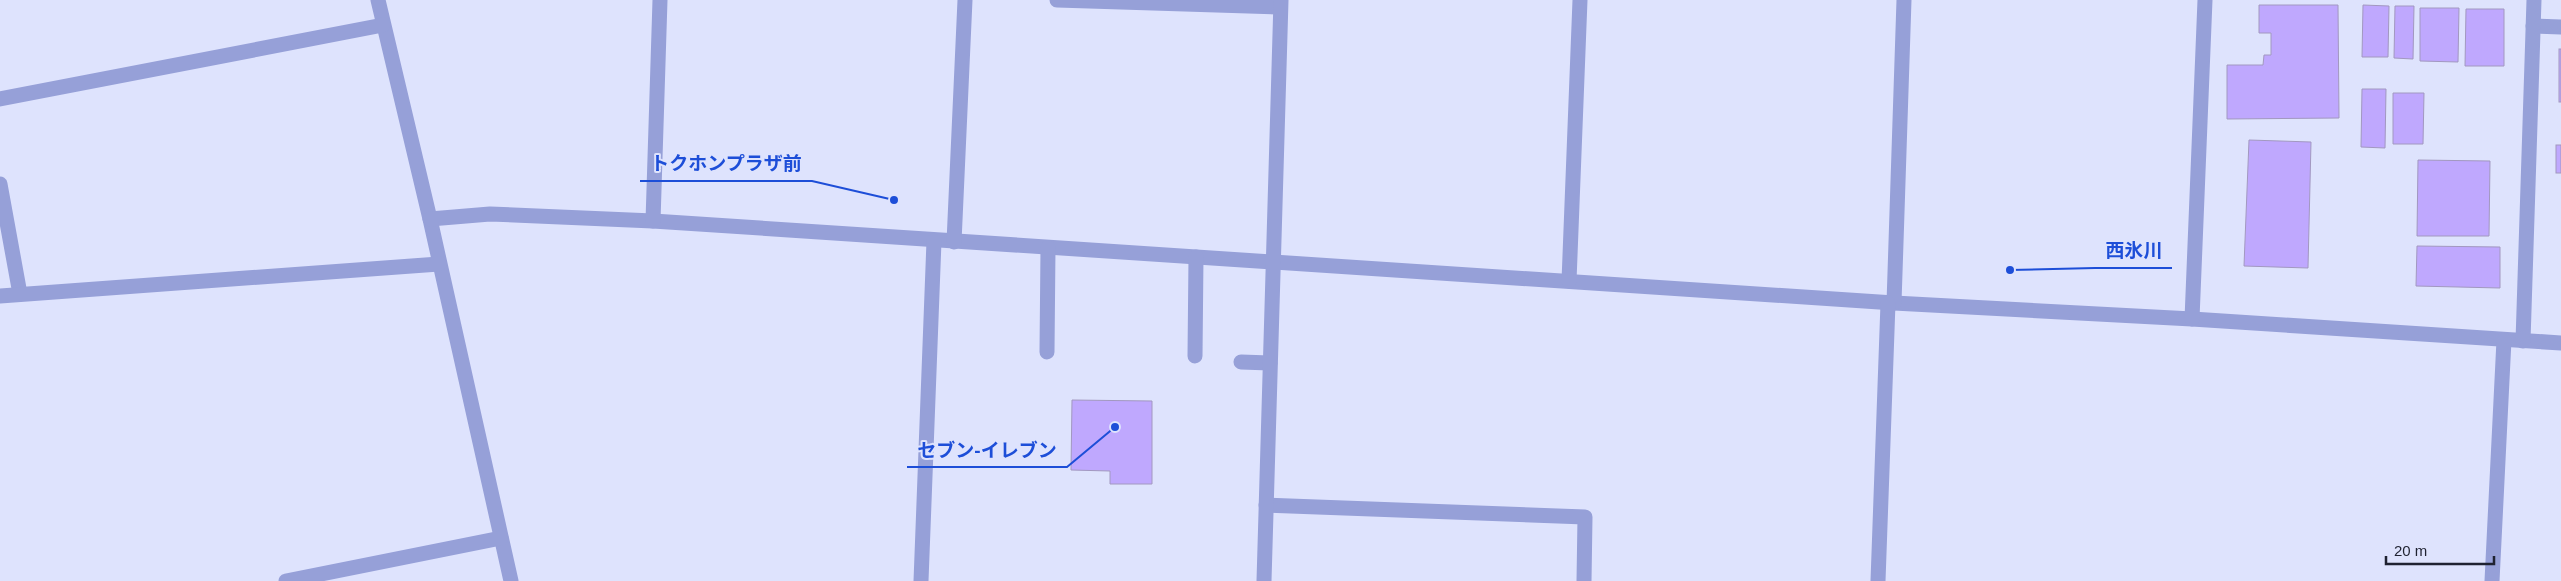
<svg xmlns="http://www.w3.org/2000/svg" width="2561" height="581" viewBox="0 0 2561 581" font-family="Arial,'Noto Sans JP',sans-serif">
<style>
.building{fill:#bfa8fe;stroke:#a298c0}
.lines{fill:none;stroke-linecap:round;stroke-linejoin:round}
.minor{stroke:#96a0d8;stroke-width:15}
.leader{fill:none;stroke:#1d4ed8;stroke-width:2}
.callout-dot{fill:#1d4ed8;stroke:#dee3fd;stroke-width:2}
.callout-label{font-size:19px;text-anchor:middle;font-weight:bold;fill:#1d4ed8;stroke:#dee3fd;stroke-width:4;stroke-linejoin:round;paint-order:stroke}
</style>
<rect width="100%" height="100%" fill="#dee3fd"/>
<!-- building -->
<g class="building">
<polygon points="2259,5 2338,5 2339,118 2227,119 2227,65 2263,65 2264,55 2271,55 2271,33 2259,33"/>
<polygon points="2363,5 2389,6 2388,57 2362,57"/>
<polygon points="2395,6 2414,6 2413,59 2394,58"/>
<polygon points="2420,8 2459,8 2458,62 2420,61"/>
<polygon points="2466,9 2504,9 2504,66 2465,66"/>
<rect x="2559" y="49" width="2" height="53"/>
<polygon points="2362,89 2386,89 2385,148 2361,147"/>
<polygon points="2393,93 2424,93 2423,144 2393,144"/>
<polygon points="2249,140 2311,142 2308,268 2244,266"/>
<rect x="2556" y="145" width="5" height="28"/>
<polygon points="2418,160 2490,161 2489,236 2417,236"/>
<polygon points="2417,246 2500,247 2500,288 2416,286"/>
<polygon points="1072,400 1152,401 1152,484 1110,484 1110,471 1071,470"/>
</g>
<g class="lines">
<!-- minor -->
<g class="minor">
<polyline points="378,0 430,219 511,581"/>
<polyline points="1057,0 1280,7"/>
<polyline points="2533,26 2561,27"/>
<polyline points="0,99 383,25"/>
<polyline points="0,184 20,294"/>
<polyline points="430,219 490,214 653,221 1894,303 2192,319 2561,343"/>
<polyline points="653,221 660,0"/>
<polyline points="954,242 965,0"/>
<polyline points="1569,281 1580,0"/>
<polyline points="0,296 439,264"/>
<polyline points="1894,303 1904,0"/>
<polyline points="2192,319 2205,0"/>
<polyline points="2523,341 2534,0"/>
<polyline points="1047,352 1048,248"/>
<polyline points="1195,356 1196,257"/>
<polyline points="1241,362 1270,363"/>
<polyline points="1266,505 1585,517 1584,581"/>
<polyline points="286,581 501,538"/>
<polyline points="921,581 934,241"/>
<polyline points="1264,581 1281,0"/>
<polyline points="1878,581 1888,303"/>
<polyline points="2492,581 2504,340"/>
</g>
</g>
<!-- callouts -->
<path class="leader" d="M894 200L812 181H640M2010 270L2095 268H2172M1115 427L1067 467H907"/>
<g class="callout-dot">
<circle cx="894" cy="200" r="5"/>
<circle cx="2010" cy="270" r="5"/>
<circle cx="1115" cy="427" r="5"/>
</g>
<g class="callout-label">
<text x="726" y="170">トクホンプラザ前</text>
<text x="2134" y="257">西氷川</text>
<text x="987" y="457">セブン-イレブン</text>
</g>
<!-- scale -->
<path d="M2386 556v8h108v-8" fill="none" stroke="#1f2231" stroke-width="2.5"/>
<text x="2394" y="556" font-size="15" fill="#1f2231" stroke="#dee3fd" stroke-width="4" paint-order="stroke">20 m</text>
</svg>
